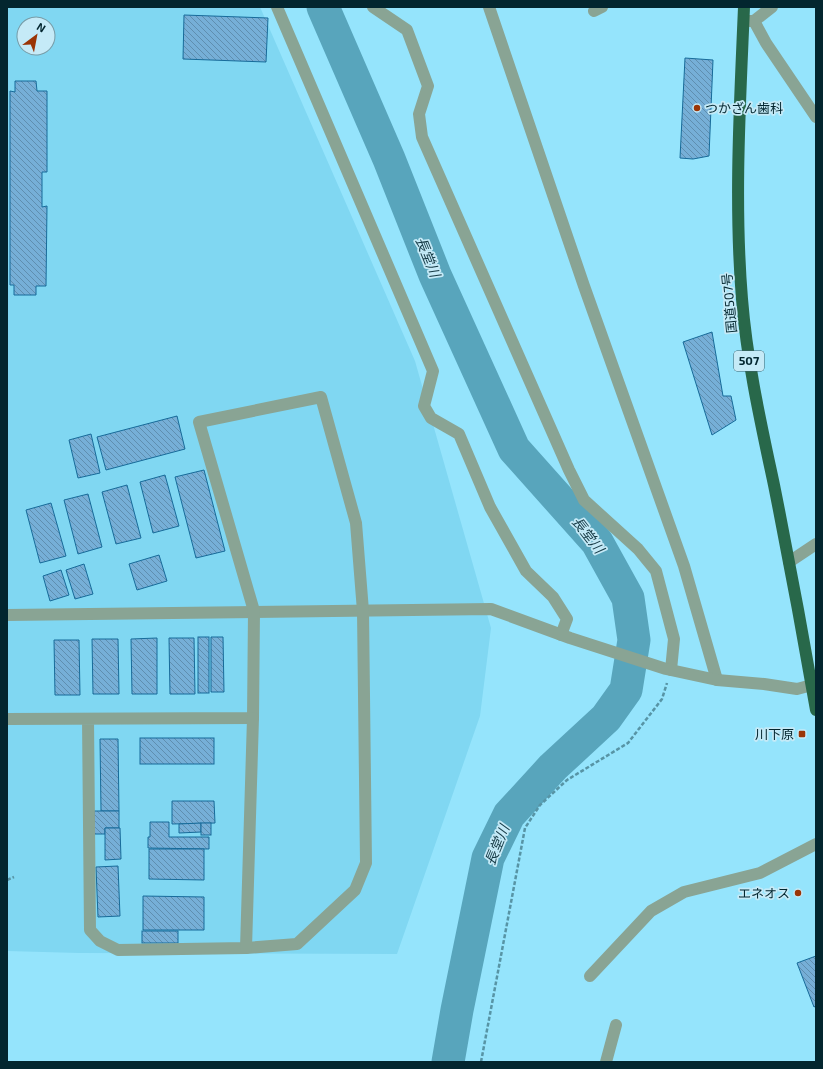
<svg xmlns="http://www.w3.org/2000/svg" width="823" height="1069" viewBox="0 0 823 1069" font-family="'Exo 2','Noto Sans JP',sans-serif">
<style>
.built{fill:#80d7f2;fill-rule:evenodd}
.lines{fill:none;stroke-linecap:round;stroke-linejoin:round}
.river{stroke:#58a5bc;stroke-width:33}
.building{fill:url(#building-back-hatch);stroke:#176b9a}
.path{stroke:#5794a5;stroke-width:2.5;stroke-dasharray:4 2;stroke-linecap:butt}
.minor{stroke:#89a494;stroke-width:12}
.highway{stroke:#28684a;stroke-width:12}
.poi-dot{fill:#9a3506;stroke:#c5eaf7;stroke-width:1.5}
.labels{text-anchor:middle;stroke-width:3.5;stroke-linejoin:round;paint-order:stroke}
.shield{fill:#c5eaf7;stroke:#3d616b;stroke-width:1}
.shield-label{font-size:12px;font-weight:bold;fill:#03262f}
.poi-label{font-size:13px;fill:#03262f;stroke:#c5eaf7;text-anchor:end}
.street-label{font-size:13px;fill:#03262f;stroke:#c5eaf7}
.water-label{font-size:14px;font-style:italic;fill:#163a45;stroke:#c5eaf7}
</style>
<defs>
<pattern id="building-back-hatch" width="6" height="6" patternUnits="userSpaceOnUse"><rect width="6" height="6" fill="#76afd7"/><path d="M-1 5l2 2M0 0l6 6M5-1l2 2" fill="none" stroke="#5f8eaf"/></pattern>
</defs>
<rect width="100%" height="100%" fill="#95e4fc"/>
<!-- built -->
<path class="built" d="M7 7H260L415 361 491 628 480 716 397 954 79 953 7 951ZM24 24H48V48H24Z"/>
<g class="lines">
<!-- river -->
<polyline class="river" points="323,7 389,159 435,275 514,449 597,542 628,598 634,640 626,690 606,718 553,767 509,815 488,858 457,1010 448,1062"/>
</g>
<!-- building -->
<g class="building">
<polygon points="184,15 268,18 266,62 183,59"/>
<polygon points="685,58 713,60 709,156 693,159 680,158"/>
<polygon points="15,81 36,81 37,91 47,91 47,172 42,172 42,207 47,206 46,286 36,286 36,295 14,295 14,285 10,285 10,91 15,92"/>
<polygon points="712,332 723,396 731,396 736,420 712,435 683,342"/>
<polygon points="177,416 185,449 106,470 97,437"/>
<polygon points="91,434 100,473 78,478 69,440"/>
<polygon points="204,470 225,551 196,558 175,477"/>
<polygon points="165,475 179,526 153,533 140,482"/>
<polygon points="127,485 141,538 116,544 102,492"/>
<polygon points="88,494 102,547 78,554 64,500"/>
<polygon points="51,503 66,556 40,563 26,510"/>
<polygon points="159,555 167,581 137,590 129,564"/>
<polygon points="84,564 93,594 75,599 66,570"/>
<polygon points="61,570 69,595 50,601 43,576"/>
<rect x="198" y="637" width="11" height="56"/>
<polygon points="211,637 223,637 224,692 211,692"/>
<polygon points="157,638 157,694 132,694 131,639"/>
<polygon points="169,638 194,638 195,694 170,694"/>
<polygon points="92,639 118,639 119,694 93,694"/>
<polygon points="54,640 79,640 80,695 55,695"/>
<rect x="140" y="738" width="74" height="26"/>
<polygon points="100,739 118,739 119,811 101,811"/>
<polygon points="172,801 214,801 215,823 172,824"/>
<polygon points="94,811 119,811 119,828 105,828 105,834 94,834"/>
<polygon points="150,822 169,822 169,837 209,837 209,849 148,848 148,837 150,837"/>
<polygon points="201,823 201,832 179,833 179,824"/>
<rect x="201" y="823" width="10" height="12"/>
<polygon points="105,828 120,828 121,859 105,860"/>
<polygon points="149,849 204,849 204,880 149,879"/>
<polygon points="118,866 120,916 98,917 96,867"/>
<polygon points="143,896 204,897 204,930 143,930"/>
<rect x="142" y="931" width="36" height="12"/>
<polygon points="816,956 816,1006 814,1007 797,963"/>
</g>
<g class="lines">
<!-- path -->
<g class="path">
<polyline points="7,880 14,877"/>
<polyline points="481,1062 525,828 540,805 567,780 628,743 662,699 667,683"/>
</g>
<!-- minor -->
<g class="minor">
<polyline points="277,7 433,371 424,406 431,418 459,434 490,507 526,571 553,597 567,619 561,635"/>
<polyline points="373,7 407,30 428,86 419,114 422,137 569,470 584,500 638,549 656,571 674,639 671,670"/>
<polyline points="489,7 584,286 684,566 717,680"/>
<polyline points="594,11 602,7"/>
<polyline points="746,21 754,21 772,7"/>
<polyline points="754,21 766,43 816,117"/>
<polyline points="789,562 816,544"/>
<polyline points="7,615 491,609 570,638 666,669 717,680 764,684 797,689 812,685"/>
<polyline points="7,719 253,718 254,611 199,422 321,397 356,523 363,611 366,863 355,890 297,944 246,948 118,950 100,941 90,930 88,719"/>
<polyline points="246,948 253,718"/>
<polyline points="590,976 651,911 684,892 760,873 816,844"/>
<polyline points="606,1062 616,1025"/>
</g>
<!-- highway -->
<path class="highway" d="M744 7C740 104 734 202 742 299 747 362 761 424 774 485 789 560 803 635 816 710"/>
</g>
<!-- markers -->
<g class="poi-dot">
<circle cx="697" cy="108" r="4"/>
<rect x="798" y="730" width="8" height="8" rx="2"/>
<circle cx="798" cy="893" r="4"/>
</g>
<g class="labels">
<!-- shield labels -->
<rect class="shield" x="734" y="351" width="30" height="20" rx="3"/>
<g class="shield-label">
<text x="749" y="365">507</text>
</g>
<!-- poi labels -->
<g class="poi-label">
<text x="705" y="113" text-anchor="start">つかざん歯科</text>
<text x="794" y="739">川下原</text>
<text x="790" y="898">エネオス</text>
</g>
<!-- street labels -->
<g class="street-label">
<text transform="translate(729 303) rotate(-95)" y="5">国道507号</text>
</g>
<!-- water labels -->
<g class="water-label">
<text transform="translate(428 257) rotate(68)" y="5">長堂川</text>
<text transform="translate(588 535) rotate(52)" y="5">長堂川</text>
<text transform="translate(497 845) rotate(-68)" y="5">長堂川</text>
</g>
</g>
<!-- border -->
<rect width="823" height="1069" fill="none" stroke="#03262f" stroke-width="16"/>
<!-- north arrow -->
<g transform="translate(36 36) rotate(32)"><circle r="19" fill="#c5eaf7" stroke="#779ca7"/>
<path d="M0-3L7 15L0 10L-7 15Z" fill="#9a3506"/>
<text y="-6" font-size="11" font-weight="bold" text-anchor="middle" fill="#03262f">N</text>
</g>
</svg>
